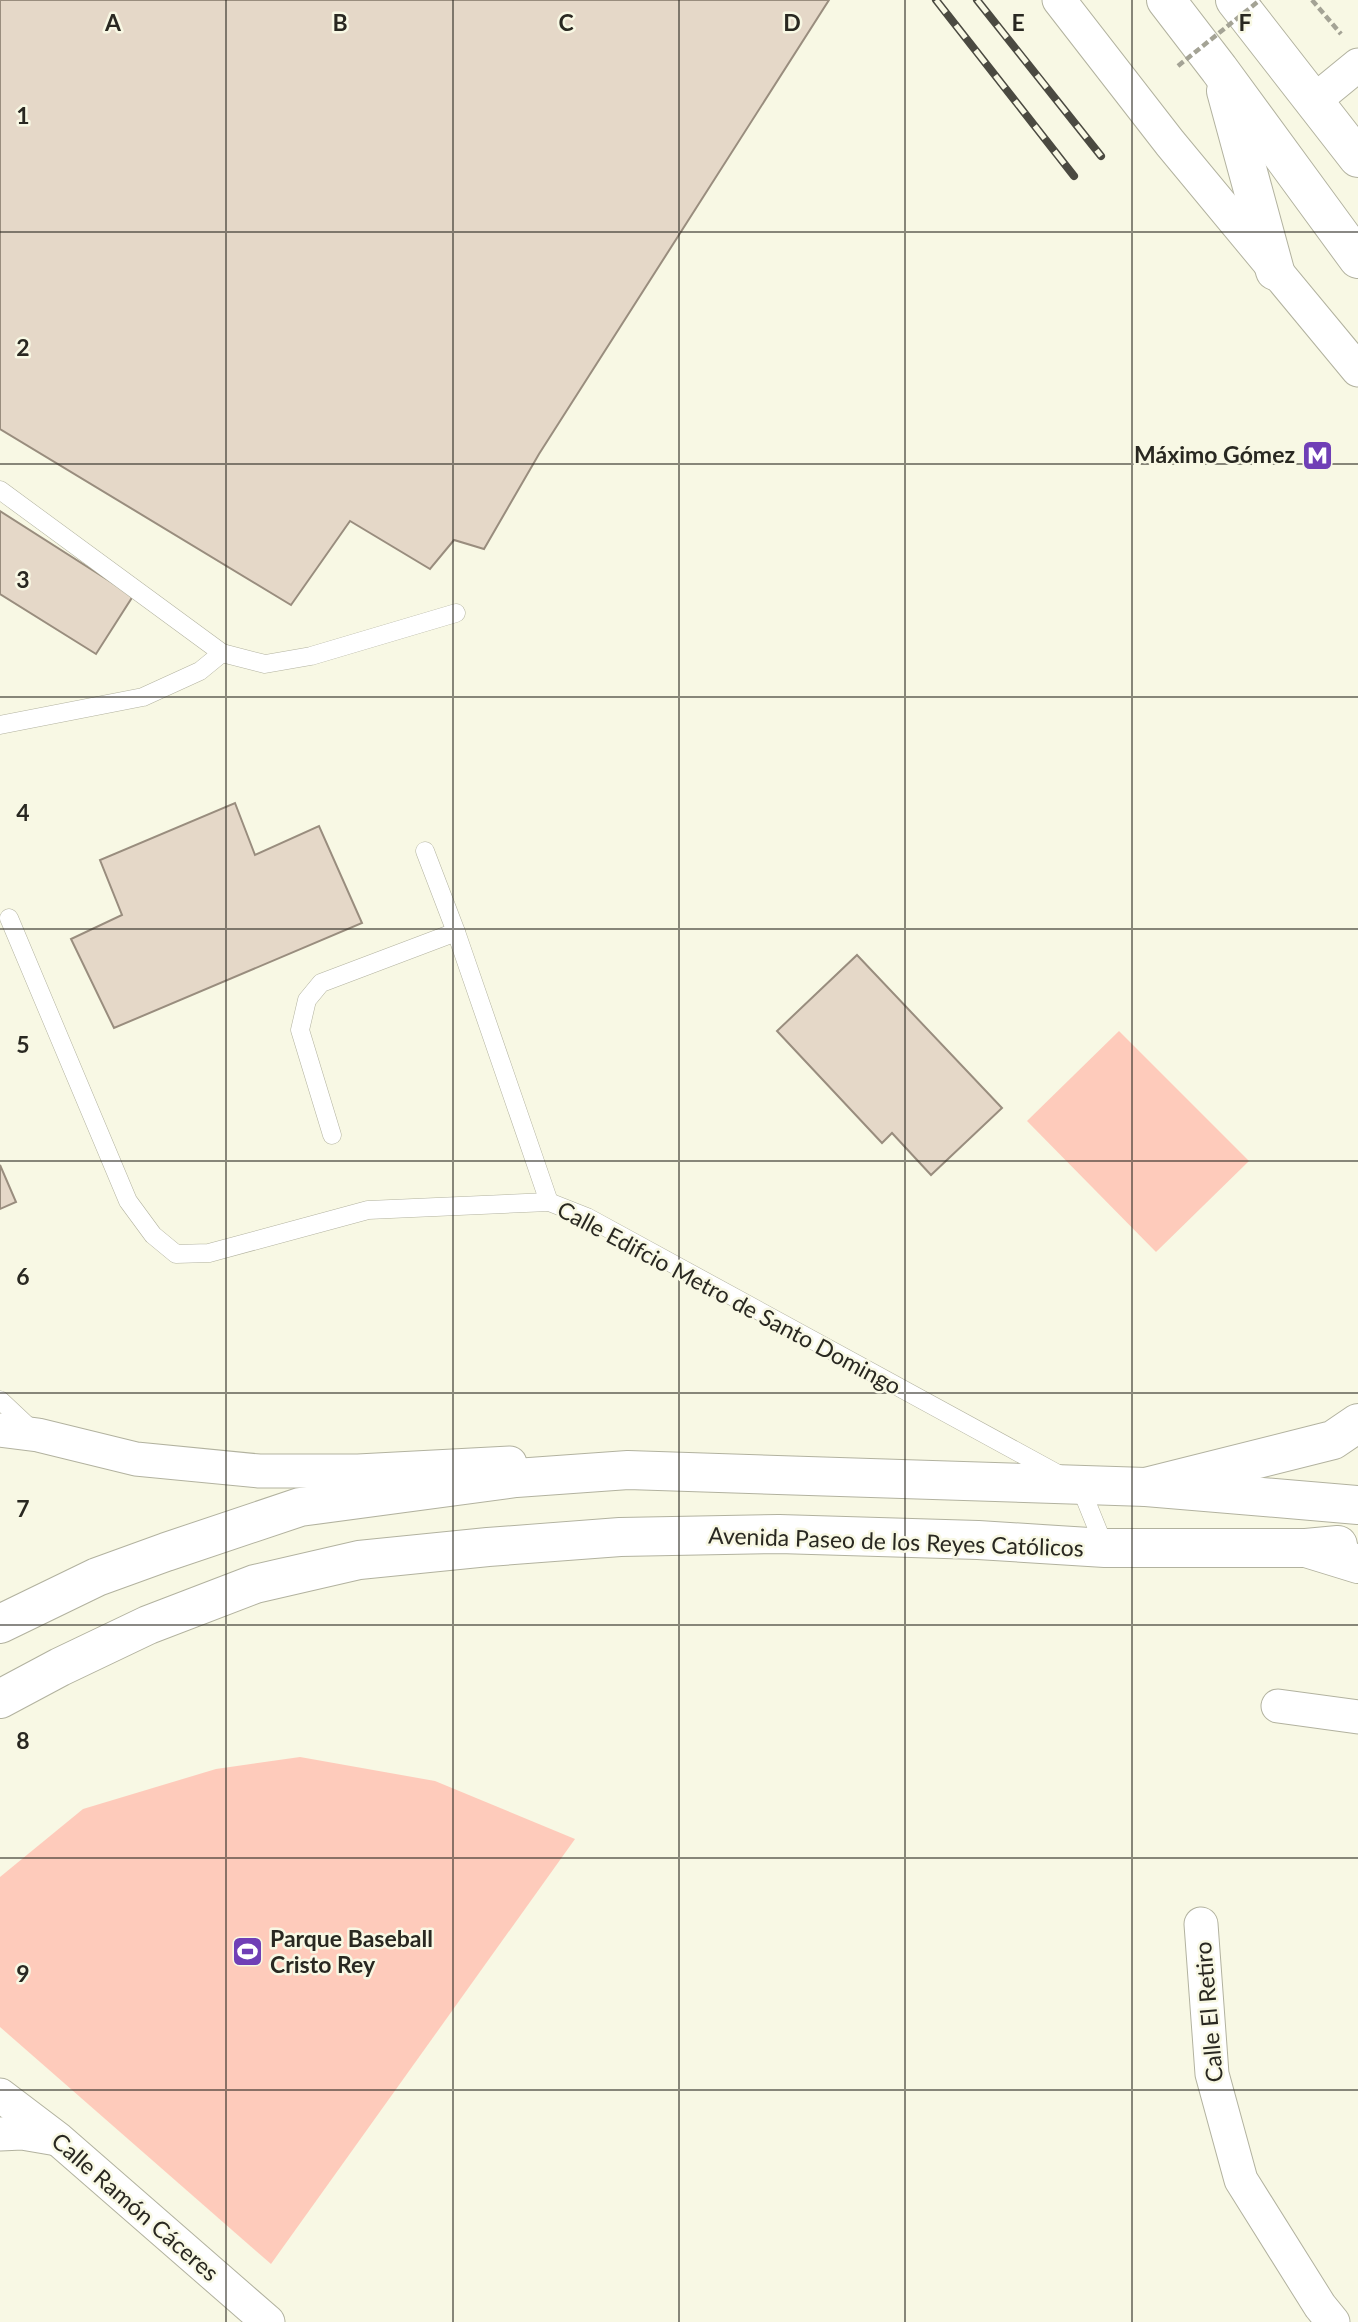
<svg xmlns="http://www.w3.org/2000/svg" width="1358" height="2322" viewBox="0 0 1358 2322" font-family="Lato,sans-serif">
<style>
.green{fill:#fecbbb}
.building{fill:#e5d8c8;stroke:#998d7e;stroke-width:2}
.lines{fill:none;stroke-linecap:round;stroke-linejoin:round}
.lane-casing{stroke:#b2b29f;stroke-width:19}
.street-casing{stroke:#b2b29f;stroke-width:35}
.secondary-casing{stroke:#b2b29f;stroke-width:40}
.primary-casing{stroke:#b2b29f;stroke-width:40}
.path{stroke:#a4a395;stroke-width:4.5;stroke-dasharray:7 3.5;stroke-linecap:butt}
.lane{stroke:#fff;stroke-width:18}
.street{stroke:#fff;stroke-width:33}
.secondary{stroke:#fff;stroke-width:38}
.primary{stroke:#fff;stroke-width:38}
.rail-casing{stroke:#4b4a41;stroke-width:8}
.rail{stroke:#f8f8e4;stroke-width:5;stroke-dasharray:16;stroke-linecap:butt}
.path-bridge{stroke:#a4a395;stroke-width:4.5;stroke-dasharray:7 3.5;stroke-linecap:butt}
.grid{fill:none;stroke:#292821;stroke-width:2;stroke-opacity:0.55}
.labels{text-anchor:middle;stroke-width:5;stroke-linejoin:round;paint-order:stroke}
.poi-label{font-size:23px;font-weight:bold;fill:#292821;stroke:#f8f8e4;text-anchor:end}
.street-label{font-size:23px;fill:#292821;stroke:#f8f8e4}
.grid-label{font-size:23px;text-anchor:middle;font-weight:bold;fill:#292821;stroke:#f8f8e4;stroke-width:5;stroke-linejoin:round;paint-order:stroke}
</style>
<rect width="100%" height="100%" fill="#f8f8e4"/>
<!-- green -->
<g class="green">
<polygon points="1119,1031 1249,1161 1156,1252 1027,1121"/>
<polygon points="300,1757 435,1781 575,1839 271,2264 0,2027 0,1877 83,1809 216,1769"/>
</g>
<!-- building -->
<g class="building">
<polygon points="0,0 829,0 539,454 484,549 454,540 430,569 350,521 291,605 0,429"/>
<polygon points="0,511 133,596 96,654 0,594"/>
<polygon points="235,803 255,855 319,826 362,923 114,1028 71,939 122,915 100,860"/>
<polygon points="857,955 1002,1108 931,1175 892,1133 882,1143 777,1031"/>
<polygon points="0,1165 16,1202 0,1209"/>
</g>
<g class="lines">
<defs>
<g id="lane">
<polyline points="0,490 222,653 265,664 311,656 456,613"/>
<polyline points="0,725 143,697 200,671 222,653"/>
<polyline points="425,851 456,932 549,1202"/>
<polyline points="9,918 128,1201 153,1235 176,1254 209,1253 368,1210 549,1202 587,1217 1080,1486 1105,1548"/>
<polyline points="332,1135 300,1030 307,1000 321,983 456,932"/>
<polyline points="0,1400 33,1431"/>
</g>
<g id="street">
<polyline points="1059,0 1170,143 1358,370"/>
<polyline points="1314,101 1358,65"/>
<polyline points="0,1430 38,1435 136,1459 259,1471 358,1471 510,1463"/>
<polyline points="1278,1706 1358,1717"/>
<polyline points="1201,1924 1212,2074 1241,2180 1320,2306 1333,2322"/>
<polyline points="0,2095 58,2139 268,2322"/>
<polyline points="0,2134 22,2133 57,2139"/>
</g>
<g id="secondary">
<polyline points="0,1624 97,1577 166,1552 300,1507 516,1478 628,1470 1146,1487 1358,1505"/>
<polyline points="0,1699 60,1667 148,1625 255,1584 359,1560 488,1547 620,1537 779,1534 978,1540 1105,1548 1306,1548 1338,1545"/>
</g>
<g id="primary">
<polyline points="1166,0 1219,69 1358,259"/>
<polyline points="1235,0 1358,158"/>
<polyline points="1226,91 1275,271"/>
<polyline points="1146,1487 1333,1440 1358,1423"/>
<polyline points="1306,1548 1358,1564"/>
</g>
</defs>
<!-- lane casing -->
<use href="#lane" class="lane-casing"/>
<!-- street casing -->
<use href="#street" class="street-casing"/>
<!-- secondary casing -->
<use href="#secondary" class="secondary-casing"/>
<!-- primary casing -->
<use href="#primary" class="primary-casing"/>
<!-- path -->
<polyline class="path" points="1312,0 1341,34"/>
<!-- lane -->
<use href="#lane" class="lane"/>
<!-- street -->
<use href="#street" class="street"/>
<!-- secondary -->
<use href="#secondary" class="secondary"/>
<!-- primary -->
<use href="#primary" class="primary"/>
<defs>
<g id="rail">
<polyline points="936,0 1074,176"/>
<polyline points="977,0 1101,156"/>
</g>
</defs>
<!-- rail casing -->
<use href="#rail" class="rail-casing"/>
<!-- rail -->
<use href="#rail" class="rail"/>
<!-- path-bridge -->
<polyline class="path-bridge" points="1178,66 1260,0"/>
</g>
<!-- grid -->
<path class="grid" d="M226 0V2322M453 0V2322M679 0V2322M905 0V2322M1132 0V2322M0 232H1358M0 464H1358M0 697H1358M0 929H1358M0 1161H1358M0 1393H1358M0 1625H1358M0 1858H1358M0 2090H1358"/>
<!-- icons -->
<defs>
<symbol id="metro-square" viewBox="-11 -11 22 22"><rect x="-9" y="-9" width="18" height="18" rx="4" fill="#703fb6" stroke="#f8f8e4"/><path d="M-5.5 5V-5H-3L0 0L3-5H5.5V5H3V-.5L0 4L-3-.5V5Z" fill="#fff"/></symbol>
<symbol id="stadium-square" viewBox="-11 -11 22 22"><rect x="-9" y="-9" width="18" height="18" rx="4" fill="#703fb6" stroke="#f8f8e4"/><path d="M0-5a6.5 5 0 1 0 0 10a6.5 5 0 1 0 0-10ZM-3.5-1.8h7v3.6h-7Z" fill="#fff"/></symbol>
</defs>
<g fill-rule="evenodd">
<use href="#metro-square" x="1300" y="438" width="35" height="35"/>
<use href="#stadium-square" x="230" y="1934" width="35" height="35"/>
</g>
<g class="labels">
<!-- poi labels -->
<g class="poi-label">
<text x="1295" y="463">Máximo Gómez</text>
<text x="270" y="1947" text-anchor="start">Parque Baseball<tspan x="270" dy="26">Cristo Rey</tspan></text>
</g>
<!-- street labels -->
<g class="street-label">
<text transform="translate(729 1298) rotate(28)" y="8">Calle Edifcio Metro de Santo Domingo</text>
<text transform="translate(896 1542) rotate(2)" y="8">Avenida Paseo de los Reyes Católicos</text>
<text transform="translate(1209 2012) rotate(-95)" y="8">Calle El Retiro</text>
<text transform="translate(135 2207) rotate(41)" y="8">Calle Ramón Cáceres</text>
</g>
</g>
<g class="grid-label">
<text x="113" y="31">A</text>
<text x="340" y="31">B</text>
<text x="566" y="31">C</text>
<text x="792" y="31">D</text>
<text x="1018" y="31">E</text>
<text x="1245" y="31">F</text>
<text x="23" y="124">1</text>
<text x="23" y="356">2</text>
<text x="23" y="588">3</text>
<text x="23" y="821">4</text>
<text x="23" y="1053">5</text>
<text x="23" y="1285">6</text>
<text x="23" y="1517">7</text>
<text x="23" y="1749">8</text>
<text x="23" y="1982">9</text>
</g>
</svg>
